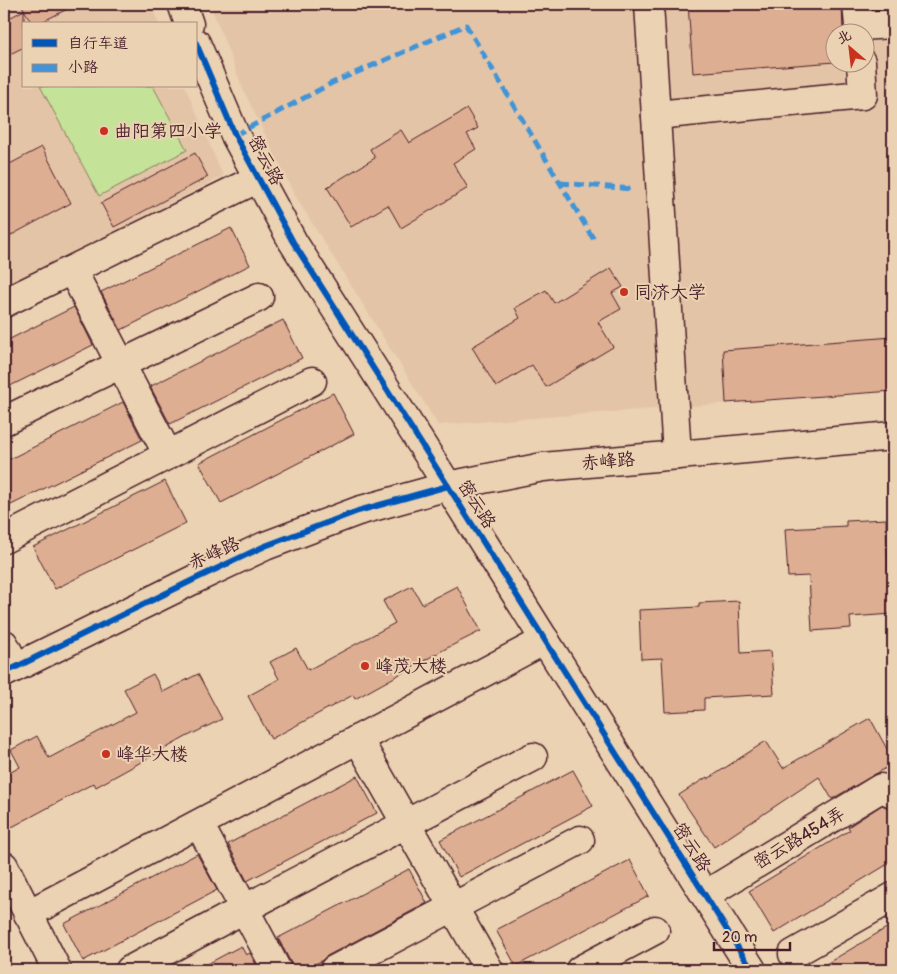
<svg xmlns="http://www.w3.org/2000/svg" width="897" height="974" viewBox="0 0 897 974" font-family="Pangolin,'LXGW WenKai TC',sans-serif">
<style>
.built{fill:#e4c4a6;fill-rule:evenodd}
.green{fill:#c5e299;stroke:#888062}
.building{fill:#deae92;stroke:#4a1f2b}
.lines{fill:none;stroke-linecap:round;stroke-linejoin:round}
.minor-casing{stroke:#4a1f2b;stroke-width:31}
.minor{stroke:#ebd2b2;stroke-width:28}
.quiet{stroke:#4194d7;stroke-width:5;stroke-dasharray:10 5;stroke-linecap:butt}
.cycleway-casing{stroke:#ebd2b2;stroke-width:9}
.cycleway{stroke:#0057b8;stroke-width:6}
.poi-dot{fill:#c8321e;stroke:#ebd2b2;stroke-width:2}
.labels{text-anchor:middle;stroke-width:4;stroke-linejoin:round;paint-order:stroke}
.poi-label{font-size:18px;fill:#4a1f2b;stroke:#ebd2b2;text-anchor:start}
.street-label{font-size:18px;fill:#4a1f2b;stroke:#ebd2b2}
</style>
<rect width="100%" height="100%" fill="#ebd2b2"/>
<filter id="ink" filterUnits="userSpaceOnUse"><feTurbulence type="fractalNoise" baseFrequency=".02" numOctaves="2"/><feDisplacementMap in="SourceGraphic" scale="10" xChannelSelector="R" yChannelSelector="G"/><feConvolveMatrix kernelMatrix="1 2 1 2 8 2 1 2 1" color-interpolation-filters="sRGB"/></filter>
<g filter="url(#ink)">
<!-- built -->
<g class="built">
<polygon points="4,4 150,4 159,24 24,24 24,86 185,86 223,176 4,289"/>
<path d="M210 4H893V391L438 425 294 194 243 89ZM834 32H864V62H834Z"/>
<polygon points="4,894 15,915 4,921"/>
</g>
<!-- green -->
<polygon class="green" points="40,86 153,86 187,150 99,196"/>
<!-- building -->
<g class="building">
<polygon points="21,4 77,4 38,24 32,24"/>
<polygon points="688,4 842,4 843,32 834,32 835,62 693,73"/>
<polygon points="24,10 24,47 4,57 4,21"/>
<polygon points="467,109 478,128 467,134 476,149 453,163 468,188 401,228 388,205 351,227 327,187 375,158 370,149 401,130 409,143"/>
<polygon points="42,147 71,203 4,239 4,167"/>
<polygon points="195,153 208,177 114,227 101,203"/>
<polygon points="231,228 250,265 121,330 101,292"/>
<polygon points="611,268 623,287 612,293 621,309 598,322 613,347 546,387 532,365 496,387 472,347 520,318 515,308 546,290 554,303"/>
<polygon points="74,307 93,345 4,389 4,342"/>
<polygon points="283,320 302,358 170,424 151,388 152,388 151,386"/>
<polygon points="893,337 893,391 726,403 723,350"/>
<polygon points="333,393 354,434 221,503 199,463"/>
<polygon points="123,402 142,440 11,505 4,490 4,462"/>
<polygon points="165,481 186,523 55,589 33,547"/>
<polygon points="886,519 888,571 893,571 893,614 850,617 851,628 812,631 809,576 788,577 785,529 846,526 846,521"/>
<polygon points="412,586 422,604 457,586 481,631 445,649 355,699 353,695 271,739 248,696 279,679 270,662 296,648 308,670 395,623 383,601"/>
<polygon points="739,601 741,653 771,651 774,694 704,698 704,710 665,712 662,658 641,659 639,610 699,607 699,603"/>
<polygon points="153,674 163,692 198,674 222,719 186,737 96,787 94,783 12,827 4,812 4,776 20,767 11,750 37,736 49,758 136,712 124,689"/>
<polygon points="870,718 893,760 893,764 832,799 819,777 714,847 679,795 707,777 708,779 766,741 783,768"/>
<polygon points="573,770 593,806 459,877 440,840"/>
<polygon points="357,776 377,813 247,881 228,844"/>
<polygon points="882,805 888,808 893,817 893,861 774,933 749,891 850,830 848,827"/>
<polygon points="197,854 217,890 83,961 64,924"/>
<polygon points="630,860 649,896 516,966 496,930"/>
<polygon points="409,869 427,903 327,956 321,961 304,970 293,970 291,963 278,938"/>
<polygon points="893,924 893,970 816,970"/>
<polygon points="241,946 246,955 250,953 259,970 196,970"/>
</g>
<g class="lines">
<defs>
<g id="minor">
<polyline points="182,4 189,24"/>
<polyline points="649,4 677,455"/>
<polyline points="857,4 859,26"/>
<polyline points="859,32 859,26 893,24"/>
<polyline points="196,43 235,135 293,242 448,486 752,970"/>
<polyline points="656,115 863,95 861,62"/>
<polyline points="72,270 168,455"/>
<polyline points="4,303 259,178"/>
<polyline points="4,421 259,297"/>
<polyline points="4,539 312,381"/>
<polyline points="4,644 16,667"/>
<polyline points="4,673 195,579 265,546 358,511 448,486 543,467 893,436"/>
<polyline points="358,739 489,970"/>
<polyline points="199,824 277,970"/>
<polyline points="4,866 57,970"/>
<polyline points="705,895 881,788 893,793"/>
<polyline points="28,914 545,640"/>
<polyline points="793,954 893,897"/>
<polyline points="130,970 244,909 533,757"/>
<polyline points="334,970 580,840"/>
<polyline points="580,970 655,930"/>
</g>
</defs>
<!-- minor casing -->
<use href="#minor" class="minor-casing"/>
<!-- minor -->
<use href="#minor" class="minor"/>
<!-- quiet -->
<g class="quiet">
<polyline points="235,135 332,83 466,25 594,240"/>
<polyline points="560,183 632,189"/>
</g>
<defs>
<g id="cycleway">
<polyline points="196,43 235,135 293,242 448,486 752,970"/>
<polyline points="4,673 195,579 265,546 358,511 448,486"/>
</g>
</defs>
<!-- cycleway casing -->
<use href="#cycleway" class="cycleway-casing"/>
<!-- cycleway -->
<use href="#cycleway" class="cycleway"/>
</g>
</g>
<!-- markers -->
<g class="poi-dot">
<circle cx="104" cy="131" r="5"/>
<circle cx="624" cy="292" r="5"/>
<circle cx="365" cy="666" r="5"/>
<circle cx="106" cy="754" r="5"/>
</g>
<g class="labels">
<!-- poi labels -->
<g class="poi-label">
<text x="114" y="137">曲阳第四小学</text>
<text x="634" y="298">同济大学</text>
<text x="375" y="672">峰茂大楼</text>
<text x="116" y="760">峰华大楼</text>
</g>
<!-- street labels -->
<g class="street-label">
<text transform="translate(266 160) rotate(62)" y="6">密云路</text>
<text transform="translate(608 461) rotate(-5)" y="6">赤峰路</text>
<text transform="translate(477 504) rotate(58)" y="6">密云路</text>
<text transform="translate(214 553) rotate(-25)" y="6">赤峰路</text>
<text transform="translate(799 838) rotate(-31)" y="6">密云路454弄</text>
<text transform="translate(692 847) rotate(58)" y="6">密云路</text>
</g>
</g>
<!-- margin -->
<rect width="897" height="974" fill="none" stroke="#ebd2b2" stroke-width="20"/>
<rect x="10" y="10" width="877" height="954" fill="none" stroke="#4a1f2b" stroke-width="2" filter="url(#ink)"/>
<!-- legend -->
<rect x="22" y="22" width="175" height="65" fill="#ebd2b2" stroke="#ab8a7c"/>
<rect x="32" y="39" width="25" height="8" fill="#0057b8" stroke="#ab8a7c"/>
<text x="68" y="48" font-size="15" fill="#4a1f2b">自行车道</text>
<rect x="32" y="64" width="25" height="8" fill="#4194d7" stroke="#ab8a7c"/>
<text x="68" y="72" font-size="15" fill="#4a1f2b">小路</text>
<!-- north arrow -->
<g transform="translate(850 48) rotate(332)"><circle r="24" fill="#ebd2b2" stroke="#ab8a7c"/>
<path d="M0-4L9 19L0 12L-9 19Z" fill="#c8321e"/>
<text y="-8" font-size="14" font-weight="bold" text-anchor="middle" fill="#4a1f2b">北</text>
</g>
<!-- scale -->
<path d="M714 942v8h76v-8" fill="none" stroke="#4a1f2b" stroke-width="2.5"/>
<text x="722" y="942" font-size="15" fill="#4a1f2b" stroke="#ebd2b2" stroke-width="4" paint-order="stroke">20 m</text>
</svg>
